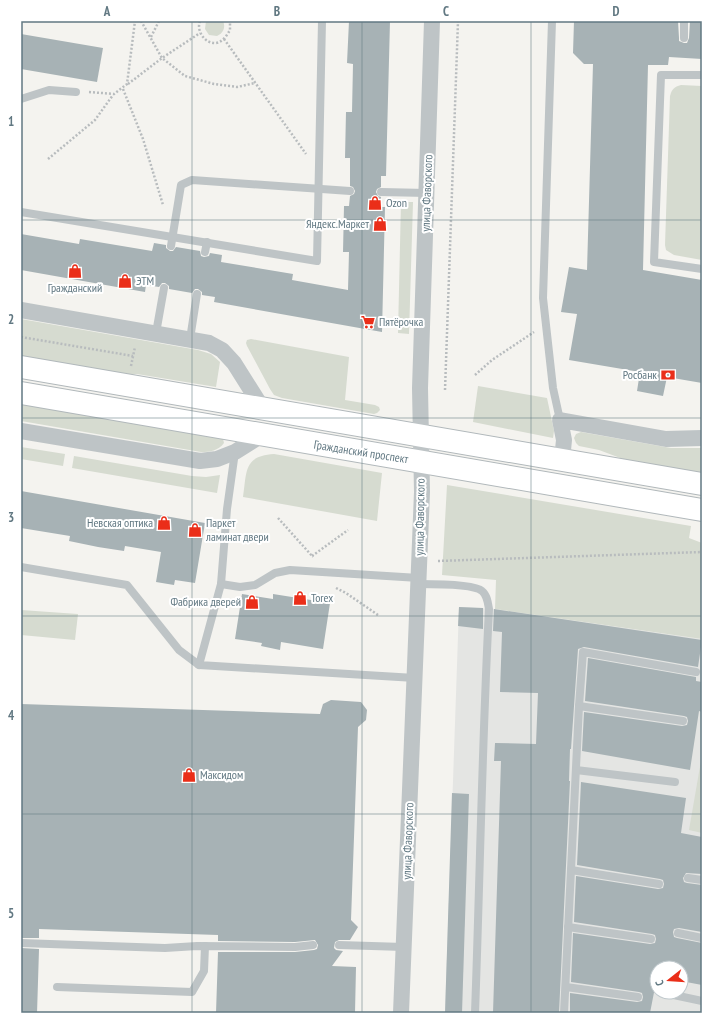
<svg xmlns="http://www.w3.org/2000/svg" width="723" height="1034" viewBox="0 0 723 1034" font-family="'PT Sans Narrow',sans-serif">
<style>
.built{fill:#e4e5e3;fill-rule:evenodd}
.green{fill:#d6dbd0}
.building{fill:#a7b2b5}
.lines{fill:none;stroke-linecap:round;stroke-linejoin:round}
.secondary-casing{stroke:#b1b8bb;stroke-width:24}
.path{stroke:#b8bcbe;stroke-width:2.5;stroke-dasharray:2 2;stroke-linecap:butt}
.lane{stroke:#bec4c6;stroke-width:8}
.street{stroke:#bec4c6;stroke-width:16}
.secondary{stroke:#fff;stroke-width:22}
.grid{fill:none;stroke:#617882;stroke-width:1;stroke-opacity:0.55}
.labels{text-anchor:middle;stroke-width:4;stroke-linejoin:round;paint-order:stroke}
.street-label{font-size:12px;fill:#617882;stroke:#fff}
.poi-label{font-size:12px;fill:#617882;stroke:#fff;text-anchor:start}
.neatline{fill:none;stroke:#617882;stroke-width:1.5}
.grid-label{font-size:13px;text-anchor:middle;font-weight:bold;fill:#617882}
</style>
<rect width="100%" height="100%" fill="#f4f3ef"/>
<!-- built -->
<path class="built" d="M459 607 495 609 702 639V1013H445ZM657 968H681V992H657Z"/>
<!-- green -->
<g class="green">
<path d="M206 21H223C226 28 223 33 217 36L209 35 205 29Z"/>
<path d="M681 85 702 86V260L674 255 666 250 665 245 670 96C672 89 674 87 681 85Z"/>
<polygon points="401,202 413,202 409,334 398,333"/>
<polygon points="21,319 198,350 211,354 220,362 216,387 137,374 122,375 21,357"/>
<polygon points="251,339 349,357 345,400 375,405 379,407 380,410 377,413 374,414 282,398 274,395 270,389 247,346 246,343 247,340"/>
<polygon points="478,386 547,398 554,431 553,438 473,422"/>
<path d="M21 402 223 439 224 443C218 451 210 452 201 452L21 421Z"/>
<polygon points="581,432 671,448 702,448 702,475 639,465 599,450 579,446 576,443 574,438 576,434"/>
<polygon points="21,447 65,454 63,466 21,459"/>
<path d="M274 454 382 473 377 521 243 497C247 472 243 456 274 454Z"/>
<polygon points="74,456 192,476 206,477 220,475 217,493 72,468"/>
<polygon points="447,485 691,526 689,538 702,543 702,639 495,609 496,580 442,575"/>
<polygon points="21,610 78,614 75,640 21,635"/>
<polygon points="702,755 702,833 689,830"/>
</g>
<!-- building -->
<g class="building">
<polygon points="349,21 390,21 386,176 381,176 381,187 377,189 376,192 378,196 381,197 380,207 385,207 382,332 214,302 215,297 202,295 202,292 198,289 195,289 192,293 169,289 169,286 165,283 162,283 159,287 146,285 145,292 21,270 21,234 79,244 80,239 152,251 154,243 166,245 166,248 170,251 173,251 176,247 200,251 201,256 204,257 209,256 210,253 222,255 221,262 293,274 292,280 348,290 349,252 343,252 344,206 349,206 350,196 354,194 355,191 353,187 350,186 350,158 345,158 346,112 352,112 353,64 347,63"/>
<polygon points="574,21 678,21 679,38 679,41 684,43 687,43 689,38 690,21 702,21 702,59 669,57 668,65 648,65 643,270 702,280 702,383 667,377 663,396 637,391 640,372 569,360 577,314 561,312 569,267 587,270 593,64 584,64 573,53"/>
<polygon points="21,34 103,48 97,82 21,69"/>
<polygon points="21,491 205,523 195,583 175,580 174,585 156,582 161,552 125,546 124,551 98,547 69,541 70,536 21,528"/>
<polygon points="242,594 273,599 273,594 330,603 323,649 281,642 280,650 261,646 262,643 235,639"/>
<polygon points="459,607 483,608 483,629 458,626"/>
<polygon points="494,609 702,640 698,667 584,647 578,649 571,749 570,749 569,781 570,781 559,1013 493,1013 501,761 494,761 495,743 536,744 538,693 500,692 502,632 493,631"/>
<polygon points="588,658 696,677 696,681 702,682 702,712 699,711 690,770 582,751 584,712 682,726 687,725 688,721 687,717 684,716 585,701"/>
<polygon points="331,700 361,702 367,710 366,720 358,727 351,920 358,927 350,940 339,940 335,942 334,948 336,950 343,951 332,966 356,967 355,1013 216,1013 218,952 295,952 314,950 317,949 318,945 315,940 295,942 218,941 218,935 39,929 39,938 21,938 21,704 320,714 323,704"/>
<polygon points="581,782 686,798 681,833 702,837 702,874 686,873 683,878 684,882 687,883 702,885 702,932 679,928 674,929 673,932 674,937 677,938 702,943 702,985 681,981 681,968 657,968 657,977 650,1013 570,1013 570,993 637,1002 642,1001 643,997 642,993 639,992 571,982 573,933 650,944 655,943 656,939 655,935 652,934 574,922 576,876 658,889 663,888 664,884 663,880 660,879 577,865"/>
<polygon points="452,793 469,794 462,1013 445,1013"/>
<polygon points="21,948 39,949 37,1013 21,1013"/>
</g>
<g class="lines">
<defs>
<g id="secondary">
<polyline points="21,367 702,484"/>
<polyline points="21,393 702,510"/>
</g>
</defs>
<!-- secondary casing -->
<use href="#secondary" class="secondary-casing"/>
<!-- path -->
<g class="path">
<polyline points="141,21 162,58 185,76 214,84 237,87 255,83"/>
<path d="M200 21C196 31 205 44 216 43 223 42 227 35 230 30V21"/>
<polyline points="151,37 159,21"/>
<polyline points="224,39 306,154"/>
<polyline points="128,84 162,58 200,33"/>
<polyline points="123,89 143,139 163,205"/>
<polyline points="89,92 114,94 127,84 135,21"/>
<polyline points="48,159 95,120 113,95"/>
<polyline points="21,337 133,356"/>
<polyline points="131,366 135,347"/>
<polyline points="475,375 492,360 534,332"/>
<polyline points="445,390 458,21"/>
<polyline points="278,518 313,557"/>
<polyline points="312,556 348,530"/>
<polyline points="438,561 702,552"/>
<polyline points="336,588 346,593 378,615"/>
</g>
<!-- lane -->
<g class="lane">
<polyline points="552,21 543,298 553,388 560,420"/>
<polyline points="684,38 684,21"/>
<polyline points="702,75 661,75 654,262 702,269"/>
<polyline points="21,99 49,90 76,92"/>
<polyline points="381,192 427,193"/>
<polyline points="21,212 317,261 322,21"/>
<polyline points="171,246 181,185 192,180 350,191"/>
<polyline points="205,252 207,242"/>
<polyline points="156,333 164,288"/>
<polyline points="190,339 197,294"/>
<polyline points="235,452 227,509 221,584 199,665 415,678"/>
<polyline points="21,567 127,585 179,650 199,665"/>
<polyline points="221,584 240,587 255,585 275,573 290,570 419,578"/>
<path d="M419 584C430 584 474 584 482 591 487 595 488 603 489 609 482 743 480 878 475 1013"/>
<polyline points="579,706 683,721"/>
<polyline points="576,770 675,782"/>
<polyline points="571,870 659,884"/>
<polyline points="688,878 702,880"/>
<polyline points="568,927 651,939"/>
<polyline points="678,933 702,938"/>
<polyline points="21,943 165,948 197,946 295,947 313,945"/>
<polyline points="339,945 404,947"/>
<polyline points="57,987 192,992 204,971 205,946"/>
<polyline points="566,987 638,997"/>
<polyline points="669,994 702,1001"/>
<polyline points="564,1013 579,706 583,652 696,672"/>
</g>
<!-- street -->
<g class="street">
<polyline points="21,310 209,343 222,350 234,363 263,409"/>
<polyline points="21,431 200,461 217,459 235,452 262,435"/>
<polyline points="562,460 564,440 560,420 666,439 702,438"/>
<polyline points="401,1013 422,492 420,388 432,21"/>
</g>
<!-- secondary -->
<use href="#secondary" class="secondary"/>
</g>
<!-- grid -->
<path class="grid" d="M192 21V1013M362 21V1013M531 21V1013M21 220H702M21 418H702M21 616H702M21 814H702"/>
<!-- icons -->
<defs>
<symbol id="shop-bare" viewBox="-9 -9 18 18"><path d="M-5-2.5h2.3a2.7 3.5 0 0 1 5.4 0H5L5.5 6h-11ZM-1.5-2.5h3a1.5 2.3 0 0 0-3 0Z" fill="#ea2e19" stroke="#fff" stroke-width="2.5" paint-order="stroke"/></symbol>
<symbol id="supermarket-bare" viewBox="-9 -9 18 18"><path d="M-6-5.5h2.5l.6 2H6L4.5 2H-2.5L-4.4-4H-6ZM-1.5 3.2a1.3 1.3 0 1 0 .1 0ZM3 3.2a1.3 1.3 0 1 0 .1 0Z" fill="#ea2e19" stroke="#fff" stroke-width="2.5" paint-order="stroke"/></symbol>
<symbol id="bank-bare" viewBox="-9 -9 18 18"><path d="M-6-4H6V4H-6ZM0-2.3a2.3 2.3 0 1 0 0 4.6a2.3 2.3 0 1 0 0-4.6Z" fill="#ea2e19" stroke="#fff" stroke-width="2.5" paint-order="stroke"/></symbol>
</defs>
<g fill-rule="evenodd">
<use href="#shop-bare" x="365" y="193" width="20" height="20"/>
<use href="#shop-bare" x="370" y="214" width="20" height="20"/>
<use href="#shop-bare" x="65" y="261" width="20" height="20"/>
<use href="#shop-bare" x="115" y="271" width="20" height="20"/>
<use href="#supermarket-bare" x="358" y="312" width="20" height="20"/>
<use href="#bank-bare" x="658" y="365" width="20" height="20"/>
<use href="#shop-bare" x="154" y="513" width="20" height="20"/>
<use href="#shop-bare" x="185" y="520" width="20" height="20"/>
<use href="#shop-bare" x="290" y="588" width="20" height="20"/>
<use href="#shop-bare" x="242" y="592" width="20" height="20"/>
<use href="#shop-bare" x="179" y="765" width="20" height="20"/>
</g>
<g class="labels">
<!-- street labels -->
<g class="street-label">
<text transform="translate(427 193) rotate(-88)" y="4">улица Фаворского</text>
<text transform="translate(361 452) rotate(9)" y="4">Гражданский проспект</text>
<text transform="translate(420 517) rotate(-89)" y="4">улица Фаворского</text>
<text transform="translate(408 841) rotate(-88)" y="4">улица Фаворского</text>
</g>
<!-- poi labels -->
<g class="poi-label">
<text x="386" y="207">Ozon</text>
<text x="369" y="228" text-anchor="end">Яндекс.Маркет</text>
<text x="136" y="285">ЭТМ</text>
<text x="75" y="292" text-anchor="middle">Гражданский</text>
<text x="379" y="326">Пятёрочка</text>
<text x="657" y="379" text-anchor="end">Росбанк</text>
<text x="153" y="527" text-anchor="end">Невская оптика</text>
<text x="206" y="527">Паркет<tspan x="206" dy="14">ламинат двери</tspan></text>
<text x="311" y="602">Torex</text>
<text x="241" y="606" text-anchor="end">Фабрика дверей</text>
<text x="200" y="779">Максидом</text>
</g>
</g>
<!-- border -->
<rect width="723" height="1034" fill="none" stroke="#ffffff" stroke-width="44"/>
<!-- north arrow -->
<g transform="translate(669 980) rotate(253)"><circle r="19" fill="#ffffff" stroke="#c0c9cd"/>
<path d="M0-3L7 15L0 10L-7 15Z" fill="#ea2e19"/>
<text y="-6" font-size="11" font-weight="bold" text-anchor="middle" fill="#617882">С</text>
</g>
<rect x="22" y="22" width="679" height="990" class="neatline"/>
<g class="grid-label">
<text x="107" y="16">A</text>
<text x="277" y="16">B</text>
<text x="446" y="16">C</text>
<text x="616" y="16">D</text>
<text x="11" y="126">1</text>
<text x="11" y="324">2</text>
<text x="11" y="522">3</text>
<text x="11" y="720">4</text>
<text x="11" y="918">5</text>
</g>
</svg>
